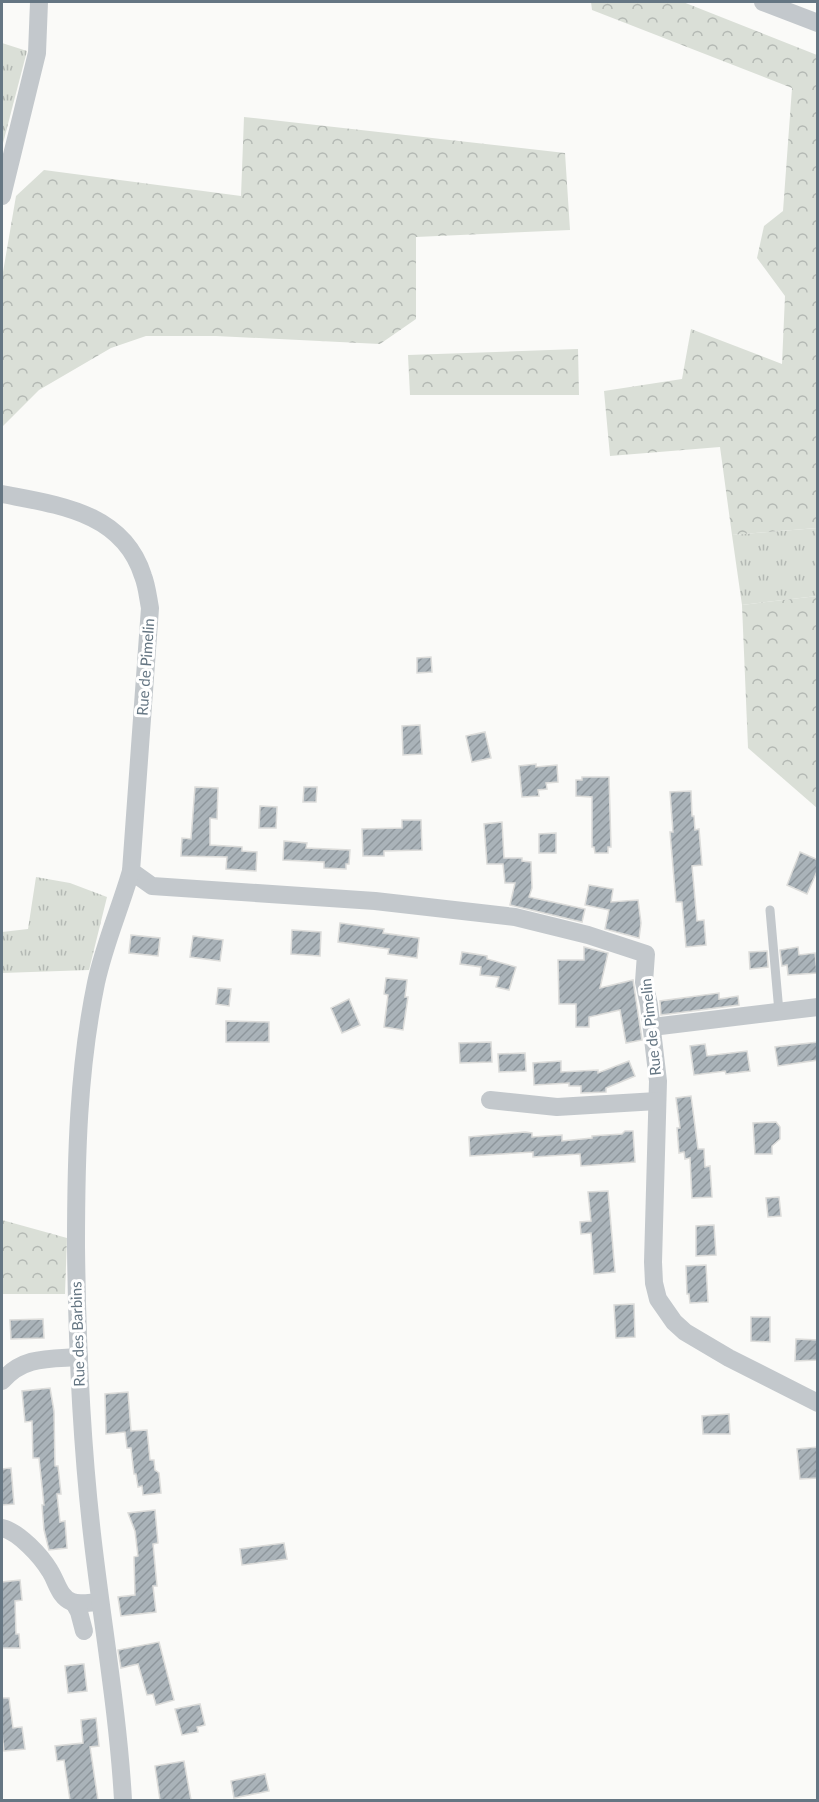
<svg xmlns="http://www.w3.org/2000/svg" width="819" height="1802" viewBox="0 0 819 1802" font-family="Lato,sans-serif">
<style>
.grass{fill:url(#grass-tufts)}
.forest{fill:url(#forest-crowns)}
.building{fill:url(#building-hatch);stroke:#dcdcda;stroke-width:1.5}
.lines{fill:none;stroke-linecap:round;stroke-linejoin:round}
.service{stroke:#c3c8cc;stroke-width:9}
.minor{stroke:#c3c8cc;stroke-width:18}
.labels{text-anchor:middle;stroke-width:6;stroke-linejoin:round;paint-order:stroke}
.street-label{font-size:15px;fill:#657683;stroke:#fff}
</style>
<defs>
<pattern id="grass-tufts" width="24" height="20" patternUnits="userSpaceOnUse" patternTransform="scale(1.5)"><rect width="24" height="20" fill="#dadfd7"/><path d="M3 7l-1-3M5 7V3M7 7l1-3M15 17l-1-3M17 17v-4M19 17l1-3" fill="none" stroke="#b4b9b4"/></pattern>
<pattern id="forest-crowns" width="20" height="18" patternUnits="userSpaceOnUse" patternTransform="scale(1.5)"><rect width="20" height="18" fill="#dadfd7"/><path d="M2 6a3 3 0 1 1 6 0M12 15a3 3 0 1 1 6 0" fill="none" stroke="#b4b9b4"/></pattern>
<pattern id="building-hatch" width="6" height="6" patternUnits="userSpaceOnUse" patternTransform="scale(1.5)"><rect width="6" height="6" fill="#aab3b9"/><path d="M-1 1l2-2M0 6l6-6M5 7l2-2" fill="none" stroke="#8e969c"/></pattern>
</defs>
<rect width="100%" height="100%" fill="#fafaf8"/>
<!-- grass -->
<g class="grass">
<polygon points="2,43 27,51 2,147"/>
<polygon points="817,528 817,596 742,605 732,535"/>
<polygon points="36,877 70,883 107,897 89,970 2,973 2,932 28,929"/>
</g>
<!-- forest -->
<g class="forest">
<polygon points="591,2 683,2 817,55 817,528 732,535 720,447 610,456 604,391 682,379 691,329 782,364 785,296 757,258 764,226 783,211 792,88 592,10"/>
<polygon points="244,117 565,153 570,230 416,237 416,319 380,344 216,336 146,336 111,348 39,390 2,427 2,278 16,196 44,170 241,196"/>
<polygon points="578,349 579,395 410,395 408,355"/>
<polygon points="817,596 818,596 817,808 748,748 742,605"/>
<polygon points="2,1220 67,1238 65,1294 2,1294"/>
</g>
<!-- building -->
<g class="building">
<polygon points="431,657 432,672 417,673 417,658"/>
<polygon points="420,725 422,754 403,755 402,726"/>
<polygon points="485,732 491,758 472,762 466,736"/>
<polygon points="536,764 536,767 557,765 558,782 546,783 547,789 538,790 539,796 522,797 519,766"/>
<polygon points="582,777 609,777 611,847 608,847 608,853 595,853 594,847 592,847 592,797 576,796 576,780 582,780"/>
<polygon points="195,787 218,788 217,819 210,818 210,845 242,847 242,851 257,852 256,871 226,869 227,857 181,856 182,838 191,839"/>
<polygon points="304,787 317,787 316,802 303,802"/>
<polygon points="691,791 692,816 694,816 695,830 699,829 702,865 692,866 697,921 704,920 706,945 686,947 682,902 676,902 670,832 673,832 670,792"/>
<polygon points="260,806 277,807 276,828 259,828"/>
<polygon points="402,820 421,820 422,850 384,851 384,856 363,856 362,829 402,828"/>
<polygon points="502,822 504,858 522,858 522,861 531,862 532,888 529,897 585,909 582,922 510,905 515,883 505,883 503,864 487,864 484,824"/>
<polygon points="556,833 556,853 539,853 539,834"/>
<polygon points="284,841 307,843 306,848 350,850 349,864 346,864 346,869 324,868 324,862 283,860"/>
<polygon points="800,852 818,860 818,869 807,894 787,885"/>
<polygon points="589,885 613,889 611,902 638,900 641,923 639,938 605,929 609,910 585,905"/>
<polygon points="340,923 384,929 383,933 419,938 417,958 388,954 389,949 338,942"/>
<polygon points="292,930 321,932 320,956 291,954"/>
<polygon points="131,935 160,938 158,956 129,953"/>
<polygon points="193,936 223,940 220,961 190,957"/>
<polygon points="584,947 608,953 600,988 633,980 642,1040 626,1043 620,1010 589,1017 589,1027 576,1027 576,1004 559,1004 558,960 584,960"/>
<polygon points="798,947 799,955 815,953 817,973 788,975 787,965 782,966 780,950"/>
<polygon points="767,951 768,967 750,969 749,952"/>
<polygon points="462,952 487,956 487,959 516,967 509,990 496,987 499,977 480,975 481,967 460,964"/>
<polygon points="386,978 407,980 405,997 408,997 403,1030 384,1027 388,995 384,994"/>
<polygon points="218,988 231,989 229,1006 216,1004"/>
<polygon points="719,993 719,999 738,996 739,1005 661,1015 660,1001"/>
<polygon points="349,999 360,1025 342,1033 331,1008"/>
<polygon points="226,1021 269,1022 269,1042 226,1042"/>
<polygon points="491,1042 492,1062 460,1063 459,1043"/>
<polygon points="818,1042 818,1060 778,1066 775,1047"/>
<polygon points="705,1044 707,1056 747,1051 750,1071 726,1074 725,1071 694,1075 690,1046"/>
<polygon points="525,1053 526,1071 499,1072 498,1054"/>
<polygon points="561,1061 561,1072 598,1070 598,1073 629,1061 635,1076 606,1088 606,1092 581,1093 581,1086 569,1086 569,1083 534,1085 533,1063"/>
<polygon points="691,1096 698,1149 704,1149 705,1167 710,1166 712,1197 692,1198 690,1158 685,1159 684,1152 679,1153 677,1128 680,1128 676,1098"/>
<polygon points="776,1122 780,1127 780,1139 772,1146 772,1154 755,1154 753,1123"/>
<polygon points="625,1131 633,1131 635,1162 581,1166 580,1154 533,1157 533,1152 470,1156 469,1137 525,1132 532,1133 532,1137 562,1135 562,1141 592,1138 592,1136 622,1134"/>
<polygon points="608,1191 615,1272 594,1274 591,1233 581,1234 580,1222 591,1221 588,1192"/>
<polygon points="779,1197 781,1216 768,1217 766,1198"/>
<polygon points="714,1225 716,1255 696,1256 696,1226"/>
<polygon points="706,1265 708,1302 690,1303 689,1294 687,1294 686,1266"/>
<polygon points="634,1304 635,1337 616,1338 614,1305"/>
<polygon points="751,1317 770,1317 770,1342 751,1341"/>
<polygon points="43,1319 44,1338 11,1339 10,1320"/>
<polygon points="796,1339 818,1340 818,1360 795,1361"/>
<polygon points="50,1388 54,1411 55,1466 58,1466 61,1494 57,1494 60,1522 65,1521 67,1548 49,1550 44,1530 42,1505 44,1505 39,1458 33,1458 32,1421 25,1422 22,1391"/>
<polygon points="128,1392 131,1431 147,1430 150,1460 154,1460 155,1470 159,1473 161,1493 143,1495 142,1486 138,1487 136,1474 134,1474 131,1448 127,1448 125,1432 106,1434 105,1394"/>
<polygon points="729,1414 730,1434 703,1434 702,1416"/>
<polygon points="818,1447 818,1478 800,1479 797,1449"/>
<polygon points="11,1468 14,1504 2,1505 2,1469"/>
<polygon points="155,1510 158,1543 153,1544 157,1586 153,1586 156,1612 121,1616 118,1597 135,1595 134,1557 138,1556 135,1531 128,1513"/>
<polygon points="284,1543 287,1559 242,1565 240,1549"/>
<polygon points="20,1580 22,1600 15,1601 16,1634 19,1634 20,1648 2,1648 2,1582"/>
<polygon points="159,1642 174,1700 156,1705 153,1694 147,1695 138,1664 121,1668 118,1650"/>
<polygon points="82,1664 84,1664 87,1691 68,1693 65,1666"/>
<polygon points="2,1698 9,1698 13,1728 22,1727 25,1749 4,1751 2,1734"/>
<polygon points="200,1704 205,1725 197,1727 198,1732 182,1735 175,1709"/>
<polygon points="96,1718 99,1746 90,1747 98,1800 70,1800 64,1760 57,1761 55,1746 83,1743 81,1720"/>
<polygon points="184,1761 191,1800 160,1800 155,1766"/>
<polygon points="265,1774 269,1791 234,1798 231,1781"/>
</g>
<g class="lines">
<!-- service -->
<polyline class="service" points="770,910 779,1012"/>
<!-- minor -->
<g class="minor">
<polyline points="763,2 818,23"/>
<polyline points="2,196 37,53 39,2"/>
<path d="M2 494C58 505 123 512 143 576 147 586 148 598 150 608L131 871 152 886 375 901 515 917 588 935 646 954 644 982 649 1005 658 1081 653 1262 654 1283 658 1299 674 1322 685 1332 729 1358 818 1403"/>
<polyline points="652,1027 818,1007"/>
<polyline points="490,1100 557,1107 657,1101"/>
<path d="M2 1381C23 1356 49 1359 79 1357"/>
<path d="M2 1528C19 1532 41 1556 50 1571 57 1582 59 1597 72 1602 80 1605 92 1602 100 1602"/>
<polyline points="74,1603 79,1612 84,1631"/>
<path d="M123 1800C118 1711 102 1623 92 1534 81 1438 77 1342 76 1246 76 1158 78 1070 96 983 104 945 120 909 131 871"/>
</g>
</g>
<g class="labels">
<!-- street labels -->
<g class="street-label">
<text transform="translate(146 667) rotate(-86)" y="5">Rue de Pimelin</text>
<text transform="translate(651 1027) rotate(-96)" y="5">Rue de Pimelin</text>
<text transform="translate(78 1334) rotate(-92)" y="5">Rue des Barbins</text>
</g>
</g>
<!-- border -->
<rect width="819" height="1802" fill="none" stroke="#657683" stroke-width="6"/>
</svg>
